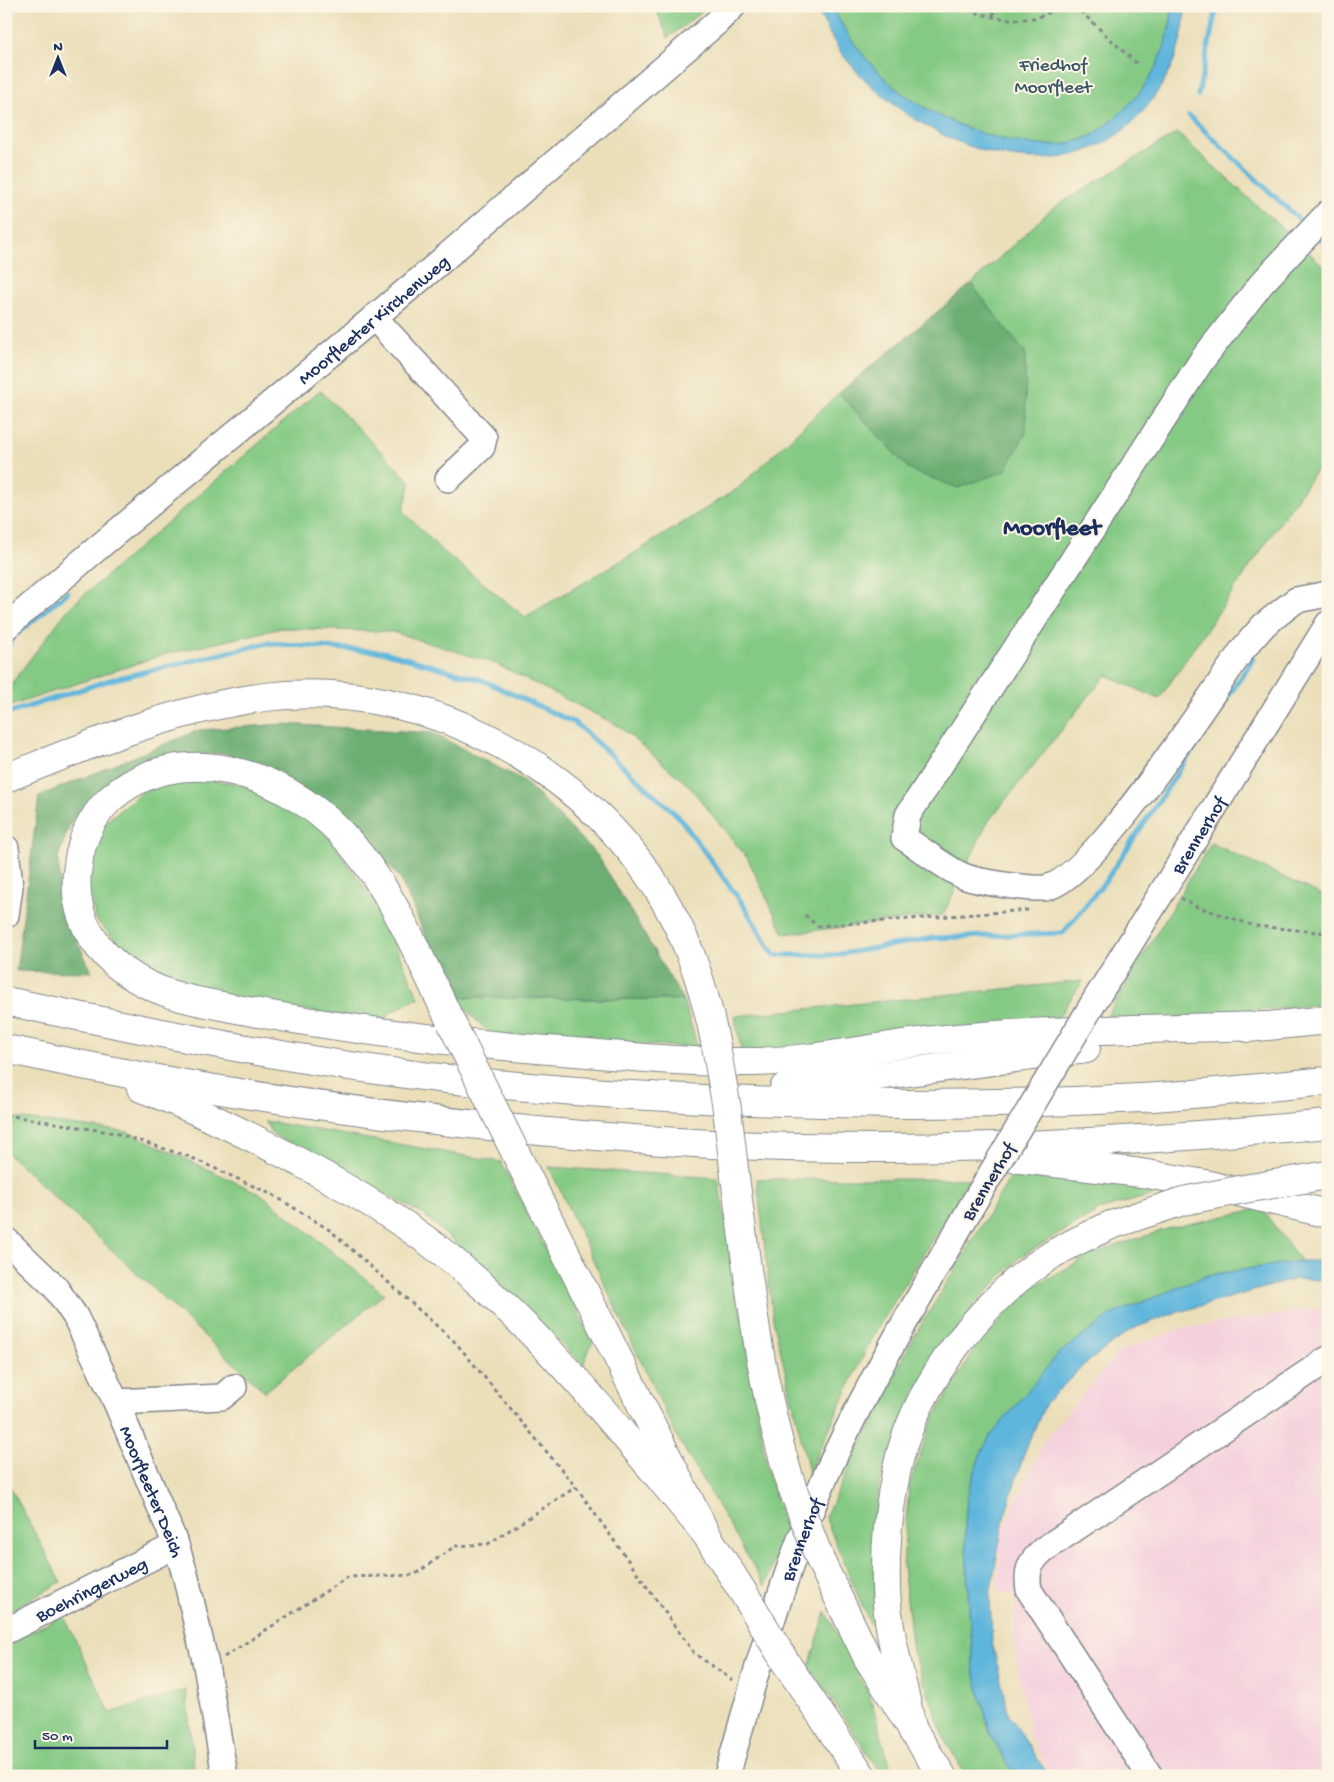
<svg xmlns="http://www.w3.org/2000/svg" width="1334" height="1782" viewBox="0 0 1334 1782" font-family="'Gochi Hand',sans-serif">
<style>
.built{fill:#f4cfdc}
.green{fill:#85ca84;stroke:#507c71}
.forest{fill:#6cae72;stroke:#446e68}
.water{fill:#5fb6dc;stroke:#3d729d}
.lines{fill:none;stroke-linecap:round;stroke-linejoin:round}
.stream{stroke:#5fb6dc;stroke-width:5}
.minor-casing{stroke:#83878c;stroke-width:28}
.highway-casing{stroke:#83878c;stroke-width:30}
.path{stroke:#83878c;stroke-width:3;stroke-dasharray:4 4;stroke-linecap:butt}
.minor{stroke:#fff;stroke-width:25}
.highway{stroke:#fff;stroke-width:28}
.minor-bridge-casing{stroke:#83878c;stroke-width:28;stroke-linecap:butt}
.highway-bridge-casing{stroke:#83878c;stroke-width:30;stroke-linecap:butt}
.minor-bridge{stroke:#fff;stroke-width:25}
.highway-bridge{stroke:#fff;stroke-width:28}
.labels{text-anchor:middle;stroke-width:4;stroke-linejoin:round;paint-order:stroke}
.park-label{font-size:19px;fill:#365668;stroke:#fcf5e5}
.street-label{font-size:19px;fill:#1b2f5e;stroke:#fcf5e5}
.district-label{font-size:24px;font-weight:bold;fill:#1b2f5e;stroke:#fcf5e5}
</style>
<rect width="100%" height="100%" fill="#fcf5e5"/>
<filter id="ink" filterUnits="userSpaceOnUse"><feTurbulence type="fractalNoise" baseFrequency=".02" numOctaves="2"/><feDisplacementMap in="SourceGraphic" scale="10" xChannelSelector="R" yChannelSelector="G"/><feConvolveMatrix kernelMatrix="1 2 1 2 8 2 1 2 1" color-interpolation-filters="sRGB"/></filter>
<filter id="wash" filterUnits="userSpaceOnUse"><feTurbulence type="fractalNoise" baseFrequency=".0096" numOctaves="4" result="noise"/><feDisplacementMap in="SourceGraphic" scale="20" xChannelSelector="R" yChannelSelector="G"/><feGaussianBlur stdDeviation="1.12" result="paint"/><feColorMatrix in="noise" values="0 0 0 0 0 0 0 0 0 0 0 0 0 0 0 0 0 1.4 0 .05"/><feComposite in="paint" operator="in"/></filter>
<g filter="url(#wash)">
<rect width="100%" height="100%" fill="#ebdfba"/>
<!-- built -->
<polygon class="built" points="1328,1307 1328,1776 1052,1776 1030,1737 1015,1653 1015,1596 998,1592 1000,1535 1045,1439 1119,1352 1179,1329"/>
<!-- green -->
<g class="green">
<polygon points="655,6 709,6 668,38"/>
<path d="M832 6H1172C1171 39 1156 75 1134 99 1122 112 1107 127 1091 136 1036 164 934 122 891 84 867 62 846 36 832 6Z"/>
<polygon points="1177,133 1328,270 1328,453 1159,699 1106,675 987,823 943,915 784,934 748,859 689,786 619,726 494,663 393,632 282,628 162,655 7,707 8,688 69,608 320,390 411,482 403,511 439,548 525,617 636,552 737,489 839,393 910,470 1025,353 971,284 1053,208"/>
<polygon points="193,778 234,783 272,796 323,829 375,902 419,998 389,1013 385,1022 234,1000 146,971 97,921 85,884 99,827 146,789"/>
<polygon points="1211,843 1328,898 1328,1004 1102,1024"/>
<polygon points="1083,981 1055,1022 742,1055 735,1016"/>
<polygon points="452,997 683,1000 698,1048 492,1035"/>
<polygon points="6,1117 128,1132 261,1194 384,1294 265,1392 6,1152"/>
<polygon points="265,1121 501,1162 593,1341 583,1365 491,1275 423,1214 272,1134"/>
<polygon points="549,1167 718,1178 768,1474 786,1531 765,1586 676,1435"/>
<polygon points="1011,1176 1152,1186 1164,1192 1102,1209 1020,1257 975,1304 914,1394 879,1484 874,1545 877,1620 872,1624 869,1622 825,1517 911,1342"/>
<polygon points="757,1179 970,1179 871,1339 809,1472 773,1319"/>
<polygon points="1261,1208 1301,1261 1208,1275 1111,1315 989,1438 980,1455 967,1497 965,1525 969,1608 974,1672 991,1736 1015,1776 966,1776 945,1740 913,1651 903,1566 909,1485 933,1419 975,1349 1026,1291 1094,1253 1167,1229"/>
<polygon points="6,1479 61,1582 6,1613"/>
<polygon points="826,1612 869,1694 893,1776 883,1776 809,1666"/>
<polygon points="64,1616 110,1713 186,1690 195,1776 6,1776 6,1643"/>
</g>
<!-- forest -->
<g class="forest">
<polygon points="971,284 1025,353 1026,433 1005,471 958,488 910,470 839,393"/>
<polygon points="284,724 433,733 524,781 598,856 683,1000 452,997 400,878 344,817 273,770 223,753 156,758 108,782 72,820 58,857 62,910 92,972 16,971 39,796 199,730"/>
</g>
<!-- water -->
<g class="water">
<path d="M816 6H832C846 36 867 62 891 84 934 122 1036 164 1091 136 1107 127 1122 112 1134 99 1156 75 1171 39 1172 6H1185C1185 44 1168 81 1144 110 1061 208 914 142 846 59 833 43 825 24 816 6Z"/>
<polygon points="1301,1261 1328,1261 1328,1280 1295,1279 1172,1314 1132,1329 1085,1364 1046,1403 1025,1451 1004,1518 990,1595 992,1642 1009,1715 1049,1776 1015,1776 991,1736 974,1672 969,1608 965,1525 967,1497 980,1455 989,1438 1058,1354 1111,1315 1208,1275"/>
</g>
<g class="lines">
<!-- stream -->
<g class="stream">
<polyline points="1198,95 1217,6"/>
<polyline points="1189,116 1307,227"/>
<polyline points="1317,236 1328,247"/>
<polyline points="6,652 12,638 68,592"/>
<polyline points="6,714 110,680 268,643 384,652 482,680 575,723 679,817 742,903 774,955 835,955 933,938 1063,933 1107,879 1253,659"/>
</g>
</g>
</g>
<g filter="url(#ink)">
<g class="lines">
<defs>
<g id="minor">
<path d="M1328 213 1262 283 1202 360 908 815 904 838C923 850 942 866 961 875 975 882 1028 889 1044 888 1090 884 1212 693 1243 649L1264 625 1296 600 1328 594"/>
<polyline points="374,317 484,438 482,447 448,479"/>
<path id="s1" d="M6 627 88 556 425 275 717 22 733 6"/>
<polyline points="6,848 10,887 6,915"/>
<path id="s2" d="M1097 997 1328 624"/>
<path id="s3" d="M6 1240 55 1287 75 1316 116 1402 176 1545 185 1574 206 1665 225 1776"/>
<polyline points="116,1402 222,1397 234,1387"/>
<path id="s4" d="M6 1631 176 1545"/>
<path id="s5" d="M727 1776C757 1667 789 1552 837 1451 878 1365 927 1284 974 1202"/>
<path d="M1150 1776 1029 1590C1026 1571 1029 1563 1043 1550L1328 1359"/>
</g>
<g id="highway">
<path d="M6 778C91 744 173 709 265 697 425 677 598 771 672 914 694 955 707 1000 716 1046"/>
<path d="M6 1001C152 1032 299 1062 447 1079 677 1104 910 1110 1141 1098 1204 1094 1266 1087 1328 1081"/>
<path d="M451 1022C419 958 391 884 340 832 283 773 178 737 109 800 91 818 81 840 78 865 66 942 129 987 197 1001 326 1028 457 1044 588 1053 643 1058 698 1063 753 1062 818 1061 880 1045 945 1039 1051 1029 1159 1029 1266 1026"/>
<polyline points="1248,1028 1328,1020"/>
<path d="M6 1049C230 1098 465 1129 694 1143 905 1155 1118 1144 1328 1124"/>
<path d="M141 1088C192 1107 240 1131 288 1156 352 1190 415 1227 469 1274 558 1350 631 1444 706 1534"/>
<polyline points="784,1088 1086,1049"/>
<polyline points="1012,1158 1141,1173 1205,1184 1328,1214"/>
<polyline points="520,1162 706,1534 748,1600"/>
<path d="M735 1177C749 1281 759 1386 792 1487"/>
<polyline points="821,1562 867,1657 942,1776"/>
<polyline points="786,1663 862,1776"/>
<path d="M913 1732C904 1686 887 1634 886 1587 885 1543 889 1499 900 1456 920 1380 986 1295 1053 1254 1072 1243 1091 1234 1111 1225"/>
</g>
</defs>
<!-- minor casing -->
<use href="#minor" class="minor-casing"/>
<!-- highway casing -->
<use href="#highway" class="highway-casing"/>
<!-- path -->
<g class="path">
<path d="M961 6C989 20 1034 27 1060 6"/>
<polyline points="1075,6 1137,64"/>
<polyline points="993,16 995,6"/>
<polyline points="1181,898 1195,906 1255,926 1328,933"/>
<polyline points="805,915 817,926 1029,910"/>
<polyline points="6,1115 115,1133 190,1157 275,1196 331,1231 456,1343 576,1487 694,1653 732,1680"/>
<polyline points="224,1657 348,1577 414,1575 455,1546 488,1544 576,1487"/>
</g>
<!-- minor -->
<use href="#minor" class="minor"/>
<!-- highway -->
<use href="#highway" class="highway"/>
<defs>
<polyline id="minor-bridge" points="974,1202 1097,997"/>
<g id="highway-bridge">
<polyline points="451,1022 520,1162"/>
<polyline points="716,1046 727,1109 735,1177"/>
<polyline points="1111,1225 1183,1201 1244,1189 1328,1175"/>
<polyline points="792,1487 821,1562"/>
<polyline points="748,1600 786,1663"/>
</g>
</defs>
<!-- minor-bridge casing -->
<use href="#minor-bridge" class="minor-bridge-casing"/>
<!-- highway-bridge casing -->
<use href="#highway-bridge" class="highway-bridge-casing"/>
<!-- minor-bridge -->
<use href="#minor-bridge" class="minor-bridge"/>
<!-- highway-bridge -->
<use href="#highway-bridge" class="highway-bridge"/>
</g>
</g>
<g class="labels">
<!-- park labels -->
<g class="park-label">
<text x="1053" y="70">Friedhof<tspan x="1053" dy="22">Moorfleet</tspan></text>
</g>
<!-- street labels -->
<g class="street-label">
<text dy="7" stroke="none"><textPath href="#s1" startOffset="479">Moorfleeter Kirchenweg</textPath></text>
<text dy="7" stroke="none"><textPath href="#s2" startOffset="191">Brennerhof</textPath></text>
<text transform="translate(987 1181) rotate(-59)" y="7">Brennerhof</text>
<text dy="7" stroke="none"><textPath href="#s3" startOffset="295">Moorfleeter Deich</textPath></text>
<text dy="7" stroke="none"><textPath href="#s5" startOffset="248">Brennerhof</textPath></text>
<text dy="7" stroke="none"><textPath href="#s4" startOffset="95">Boehringerweg</textPath></text>
</g>
<!-- district labels -->
<g class="district-label">
<text x="1052" y="534">Moorfleet</text>
</g>
</g>
<!-- margin -->
<rect width="1334" height="1782" fill="none" stroke="#fcf5e5" stroke-width="25"/>
<!-- north arrow -->
<g transform="translate(58 58)" stroke="#fcf5e5" stroke-width="4" paint-order="stroke">
<path d="M0-4L9 19L0 12L-9 19Z" fill="#1b2f5e"/>
<text y="-8" font-size="14" font-weight="bold" text-anchor="middle" fill="#1b2f5e">N</text>
</g>
<!-- scale -->
<path d="M35 1740v8h132v-8" fill="none" stroke="#1b2f5e" stroke-width="2.5"/>
<text x="42" y="1740" font-size="15" fill="#1b2f5e" stroke="#fcf5e5" stroke-width="4" paint-order="stroke">50 m</text>
</svg>
